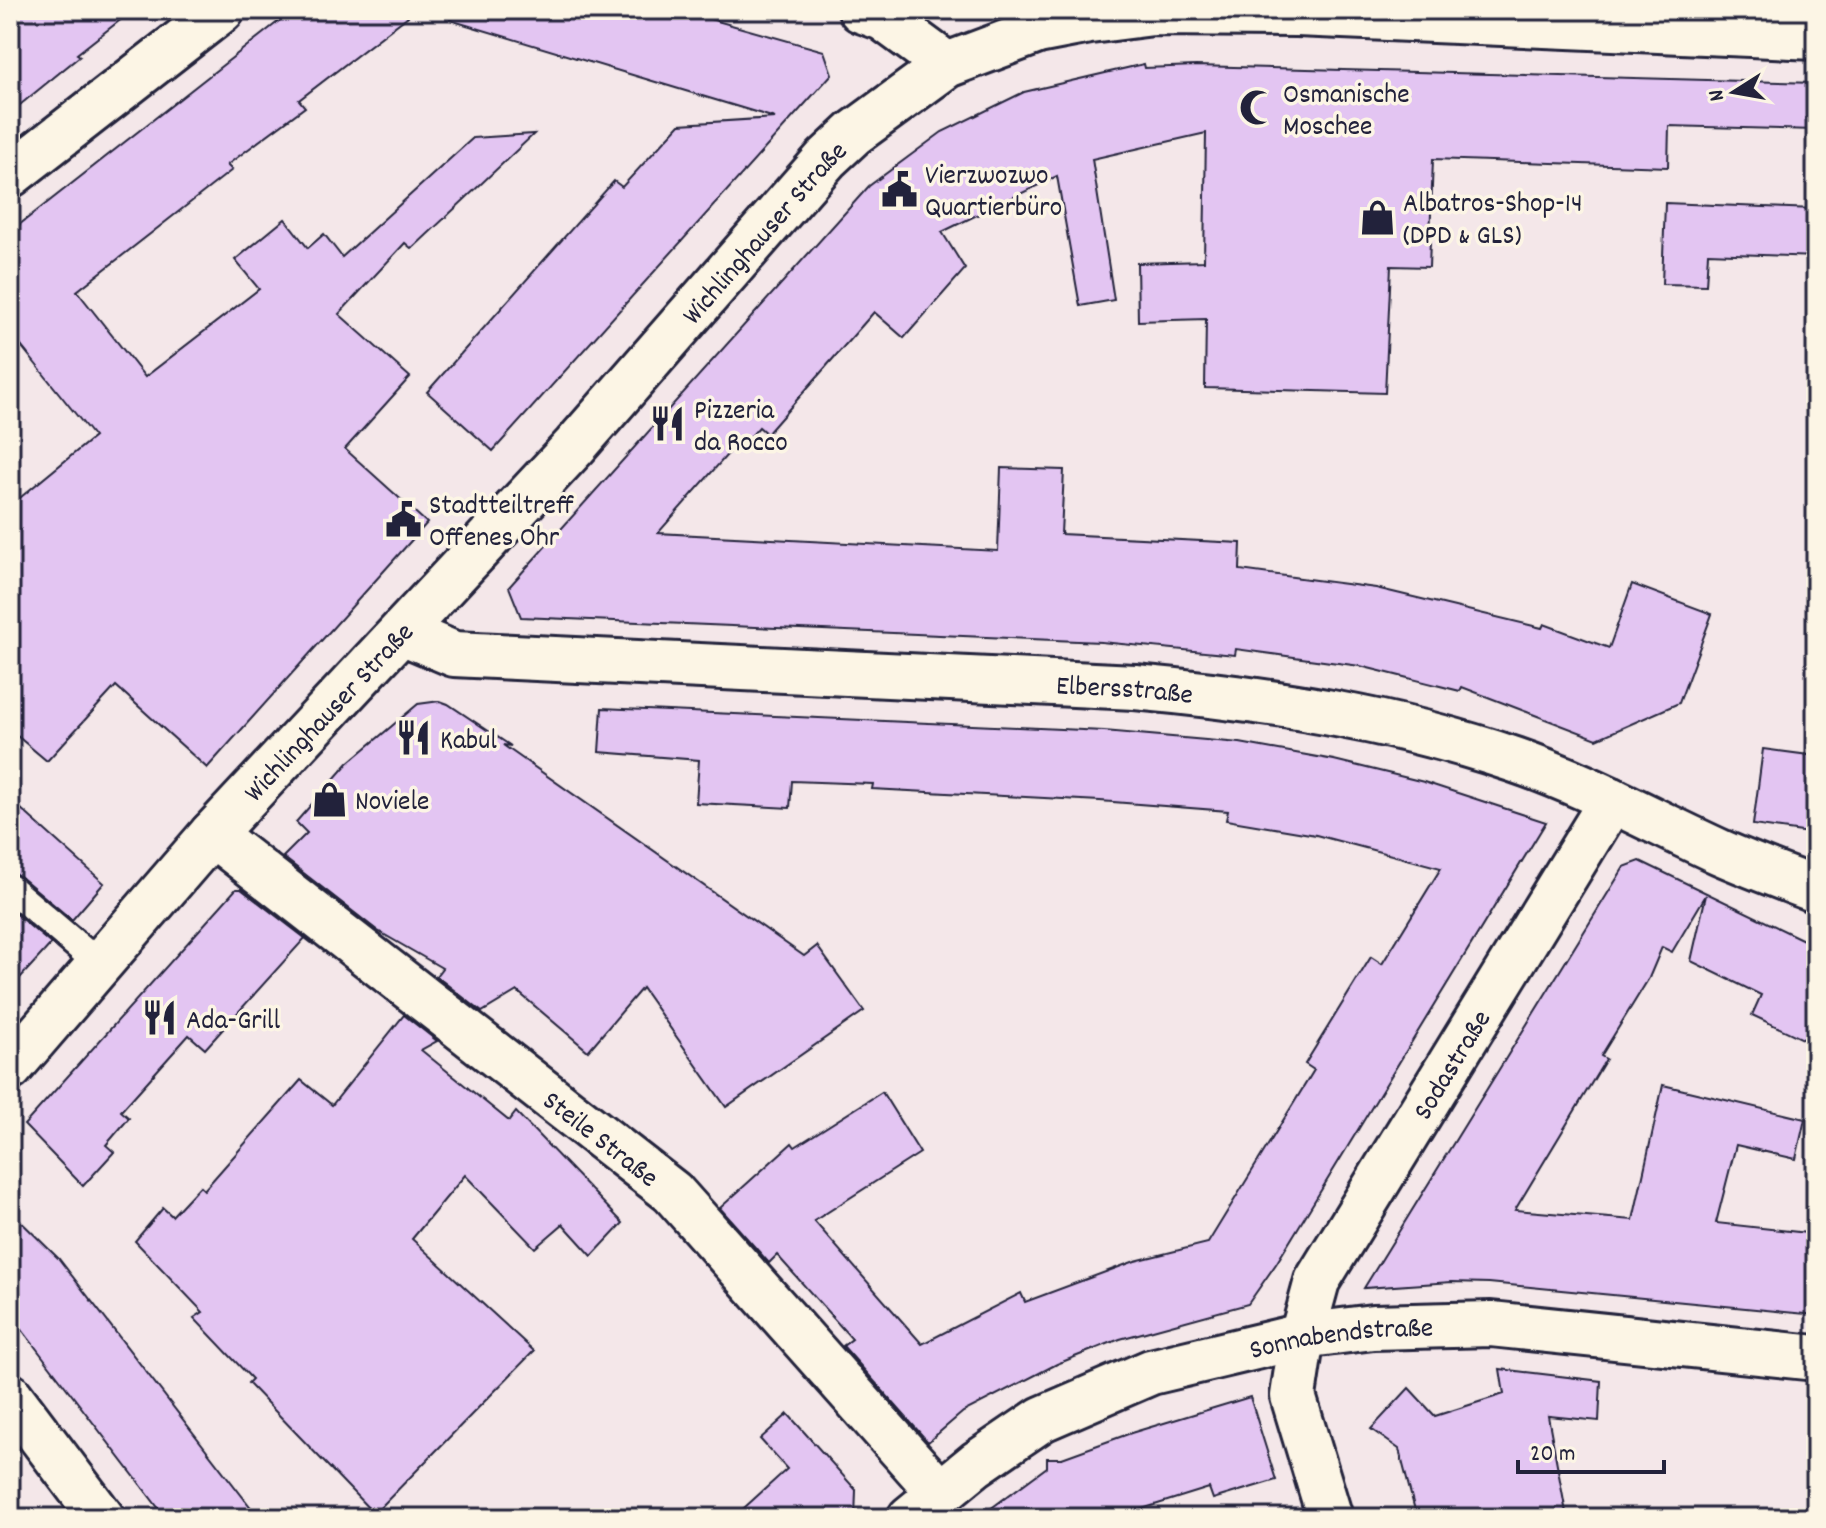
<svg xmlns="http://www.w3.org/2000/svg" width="1826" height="1528" viewBox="0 0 1826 1528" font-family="Dekko,sans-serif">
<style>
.building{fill:#e3c5f2;stroke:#22223b;stroke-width:2}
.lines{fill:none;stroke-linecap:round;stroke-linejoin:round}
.lane-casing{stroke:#22223b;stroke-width:32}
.street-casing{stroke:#22223b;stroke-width:50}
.secondary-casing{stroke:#22223b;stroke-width:50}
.lane{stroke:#fcf5e5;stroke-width:26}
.street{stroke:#fcf5e5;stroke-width:44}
.secondary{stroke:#fcf5e5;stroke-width:44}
.labels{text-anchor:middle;stroke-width:7;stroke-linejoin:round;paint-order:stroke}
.poi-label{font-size:28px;fill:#22223b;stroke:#fcf5e5;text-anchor:start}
.street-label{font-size:28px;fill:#22223b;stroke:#fcf5e5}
</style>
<rect width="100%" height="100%" fill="#f4e7e9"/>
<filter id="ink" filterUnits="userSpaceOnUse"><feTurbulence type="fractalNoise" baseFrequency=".0125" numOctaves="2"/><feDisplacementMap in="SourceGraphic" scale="16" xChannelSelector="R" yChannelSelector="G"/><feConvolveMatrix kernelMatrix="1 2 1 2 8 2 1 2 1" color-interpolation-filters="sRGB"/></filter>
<g filter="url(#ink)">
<!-- building -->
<g class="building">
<polygon points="10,10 133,10 77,54 80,56 10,113"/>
<polygon points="293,10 416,10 299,100 305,107 227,165 232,170 77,291 145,377 259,289 235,260 285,219 308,248 324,234 342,257 473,138 534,134 412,249 405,243 339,314 410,377 345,449 427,523 207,768 116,686 47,761 10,730 10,506 94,437 10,332 10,232"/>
<polygon points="451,10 678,10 824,51 832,74 493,451 427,392 614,181 622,187 680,124 775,118 450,20"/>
<polygon points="1144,64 1145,68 1196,66 1816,83 1816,130 1669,126 1668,167 1433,159 1429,267 1391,266 1385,393 1205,388 1206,319 1138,321 1137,263 1204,261 1206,133 1092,159 1114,300 1080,306 1057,176 942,232 965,269 904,338 874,312 767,434 759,427 746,442 741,439 658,533 998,551 1001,468 1064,470 1061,534 1241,543 1240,570 1376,588 1542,628 1544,624 1609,648 1632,584 1712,614 1679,703 1597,739 1462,687 1460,691 1360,666 1236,649 1235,655 1101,642 521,617 509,587 869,186 942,132 1024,92"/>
<polygon points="1665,203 1816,209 1816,257 1708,253 1706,285 1662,284"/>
<polygon points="440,701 448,704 511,746 503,745 804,956 817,946 864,1011 726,1107 642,988 588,1051 517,991 482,1012 436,976 442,968 378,931 283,857 307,833 296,822 348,763 418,704"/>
<polygon points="602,708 1104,731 1240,743 1334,760 1424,782 1546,822 1276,1264 1248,1304 1120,1339 1057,1364 963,1412 928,1442 843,1346 852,1339 777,1255 769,1263 720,1208 792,1143 795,1147 882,1092 920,1153 814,1221 922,1344 1021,1293 1025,1302 1135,1261 1208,1243 1314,1070 1305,1064 1371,957 1382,964 1441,868 1316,835 1226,820 1228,811 1100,801 872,789 873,784 792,781 790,808 696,803 699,760 599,752"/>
<polygon points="1763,749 1816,756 1816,834 1753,825"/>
<polygon points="10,799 104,883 72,920 20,876 10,872"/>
<polygon points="1640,861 1816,946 1816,1017 1805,1040 1752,1015 1761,995 1691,961 1706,895 1672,952 1662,947 1649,978 1601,1056 1606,1059 1515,1210 1633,1220 1663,1085 1805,1119 1796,1159 1736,1145 1716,1223 1816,1234 1816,1315 1489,1283 1452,1282 1364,1288 1624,867"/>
<polygon points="236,889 241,889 314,945 305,938 205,1049 189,1035 121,1111 129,1118 106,1145 114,1152 83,1186 24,1125"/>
<polygon points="10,909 51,944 10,989"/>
<polygon points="404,1015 437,1041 421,1050 509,1121 516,1112 623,1223 592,1256 563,1224 535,1248 465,1175 412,1239 534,1351 374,1514 248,1383 252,1379 194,1318 203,1312 135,1241 163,1208 172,1216 200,1186 204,1190 301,1080 332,1105"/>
<polygon points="10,1211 59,1259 259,1518 166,1518 10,1314"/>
<polygon points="1500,1369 1601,1381 1599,1421 1548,1416 1567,1518 1417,1518 1399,1449 1371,1429 1409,1388 1435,1416 1504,1394"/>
<polygon points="1250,1397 1276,1480 1213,1499 1209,1488 1113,1518 978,1518 1047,1467 1047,1458 1062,1458 1131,1433"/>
<polygon points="788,1414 856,1490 855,1518 733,1518 787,1469 760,1439"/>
</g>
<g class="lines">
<defs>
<polyline id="lane" points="10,888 99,964"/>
<g id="street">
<polyline points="861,10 883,18 947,65"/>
<polyline points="10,175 222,10"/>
<path id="s1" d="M402 632 454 654 1135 687C1264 699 1392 718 1515 760 1586 784 1652 821 1720 852 1752 866 1784 878 1816 890"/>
<path id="s2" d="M212 834 672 1192 940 1493"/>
<polyline points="10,1396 102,1518"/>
<path id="s3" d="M910 1518 976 1464 1042 1419 1151 1372 1302 1336 1373 1327 1491 1324 1816 1358"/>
<path id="s4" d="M1330 1518 1293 1396 1302 1336 1317 1281 1612 800"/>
</g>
<g id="secondary">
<path id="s5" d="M10 1068 212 834 575 446 826 159 854 133 947 65 1038 31 1090 21 1153 13 1297 14 1816 37"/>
</g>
</defs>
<!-- lane casing -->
<use href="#lane" class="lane-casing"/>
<!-- street casing -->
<use href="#street" class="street-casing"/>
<!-- secondary casing -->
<use href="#secondary" class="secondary-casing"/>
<!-- lane -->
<use href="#lane" class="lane"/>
<!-- street -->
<use href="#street" class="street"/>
<!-- secondary -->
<use href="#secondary" class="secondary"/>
</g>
</g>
<!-- icons -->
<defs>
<symbol id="mosque-bare" viewBox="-9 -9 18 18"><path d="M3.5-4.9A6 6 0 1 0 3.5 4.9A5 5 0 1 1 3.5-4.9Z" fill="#22223b" stroke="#fcf5e5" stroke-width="2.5" paint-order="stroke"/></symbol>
<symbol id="civic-bare" viewBox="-9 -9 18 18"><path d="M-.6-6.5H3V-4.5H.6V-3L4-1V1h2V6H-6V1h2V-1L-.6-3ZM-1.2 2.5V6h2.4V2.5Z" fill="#22223b" stroke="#fcf5e5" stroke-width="2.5" paint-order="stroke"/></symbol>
<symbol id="shop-bare" viewBox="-9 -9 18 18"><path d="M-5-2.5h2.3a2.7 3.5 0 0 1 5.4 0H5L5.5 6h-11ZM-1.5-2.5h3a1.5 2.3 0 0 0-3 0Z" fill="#22223b" stroke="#fcf5e5" stroke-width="2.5" paint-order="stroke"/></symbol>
<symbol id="restaurant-bare" viewBox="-9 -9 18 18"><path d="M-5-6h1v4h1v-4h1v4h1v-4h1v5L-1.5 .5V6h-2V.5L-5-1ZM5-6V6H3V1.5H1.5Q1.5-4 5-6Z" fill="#22223b" stroke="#fcf5e5" stroke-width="2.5" paint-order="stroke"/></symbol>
</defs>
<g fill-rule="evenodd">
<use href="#mosque-bare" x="1232" y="82" width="51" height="51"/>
<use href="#civic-bare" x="874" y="164" width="51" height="51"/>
<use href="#shop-bare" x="1352" y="192" width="51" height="51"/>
<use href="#restaurant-bare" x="642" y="398" width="51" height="51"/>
<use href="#civic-bare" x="378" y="494" width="51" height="51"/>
<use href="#restaurant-bare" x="388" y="712" width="51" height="51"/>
<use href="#shop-bare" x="304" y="774" width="51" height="51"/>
<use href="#restaurant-bare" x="134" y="992" width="51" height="51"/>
</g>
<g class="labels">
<!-- poi labels -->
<g class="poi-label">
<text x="1283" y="102">Osmanische<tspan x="1283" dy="32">Moschee</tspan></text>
<text x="925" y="183">Vierzwozwo<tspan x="925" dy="32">Quartierbüro</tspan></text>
<text x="1403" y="211">Albatros-Shop-14<tspan x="1403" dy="32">(DPD &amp; GLS)</tspan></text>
<text x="694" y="418">Pizzeria<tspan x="694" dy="32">da Rocco</tspan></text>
<text x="429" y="513">Stadtteiltreff<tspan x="429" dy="32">Offenes Ohr</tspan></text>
<text x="440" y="748">Kabul</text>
<text x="355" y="809">Noviele</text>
<text x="186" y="1028">Ada-Grill</text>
</g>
<!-- street labels -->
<g class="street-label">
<text dy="10" stroke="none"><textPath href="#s5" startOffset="1126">Wichlinghauser Straße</textPath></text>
<text dy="10" stroke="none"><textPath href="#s1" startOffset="728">Elbersstraße</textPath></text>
<text dy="10" stroke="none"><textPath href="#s5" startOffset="478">Wichlinghauser Straße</textPath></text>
<text dy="10" stroke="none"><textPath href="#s4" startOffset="500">Sodastraße</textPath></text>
<text dy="10" stroke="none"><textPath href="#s2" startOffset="494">Steile Straße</textPath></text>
<text dy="10" stroke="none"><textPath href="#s3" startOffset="478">Sonnabendstraße</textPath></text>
</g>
</g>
<!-- margin -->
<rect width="1826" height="1528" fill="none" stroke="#fcf5e5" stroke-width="40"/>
<rect x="20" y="20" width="1786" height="1488" fill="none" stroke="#22223b" stroke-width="3" filter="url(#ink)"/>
<!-- north arrow -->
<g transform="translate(1734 92) rotate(259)" stroke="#fcf5e5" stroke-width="6" paint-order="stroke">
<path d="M0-6L14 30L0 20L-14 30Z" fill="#22223b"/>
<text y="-12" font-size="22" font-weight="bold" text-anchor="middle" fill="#22223b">N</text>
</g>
<!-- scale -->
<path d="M1518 1460v12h146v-12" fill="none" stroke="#22223b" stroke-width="4"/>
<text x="1530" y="1460" font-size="24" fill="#22223b" stroke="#fcf5e5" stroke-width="6" paint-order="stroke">20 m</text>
</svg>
